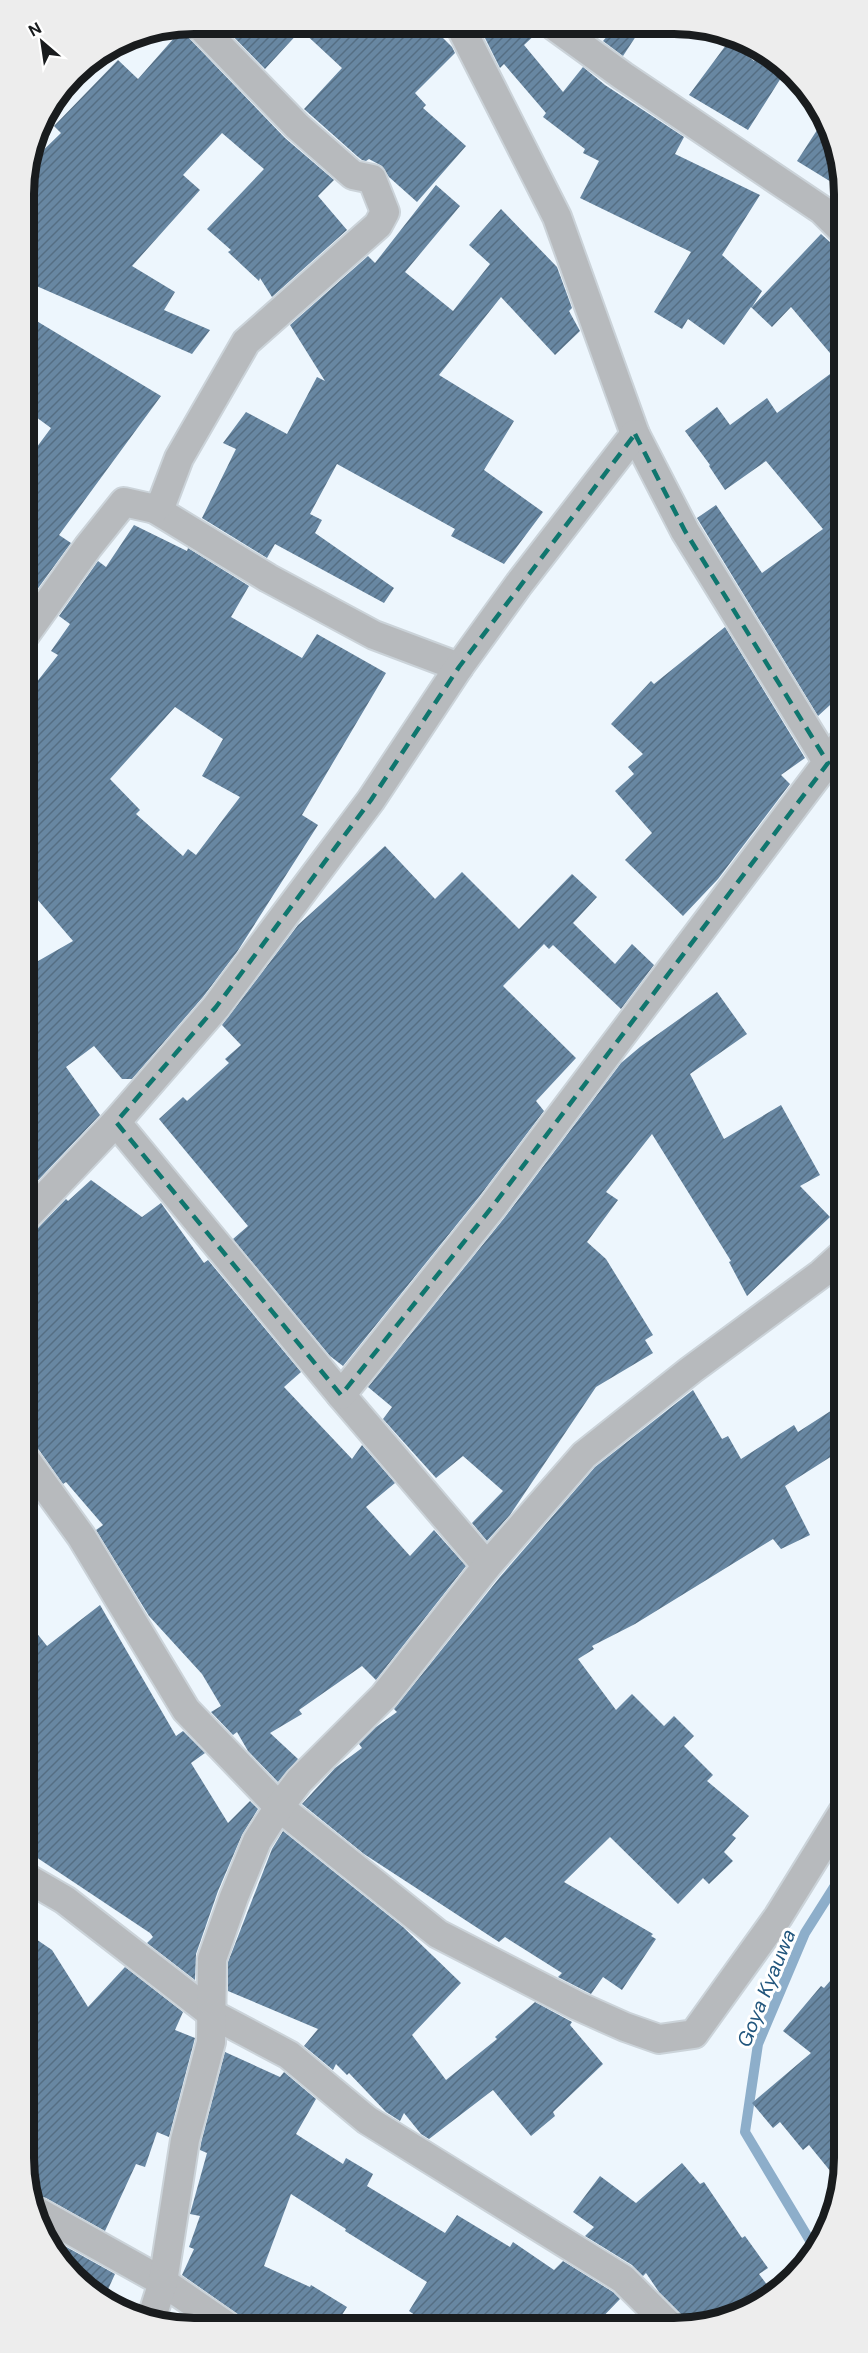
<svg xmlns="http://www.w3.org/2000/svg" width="868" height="2353" viewBox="0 0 868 2353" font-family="'DM Sans',sans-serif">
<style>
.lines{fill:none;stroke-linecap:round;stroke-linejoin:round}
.stream{stroke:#8daeca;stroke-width:10}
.building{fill:url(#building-hatch);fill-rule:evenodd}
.minor-casing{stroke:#cbd3d9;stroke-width:32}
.minor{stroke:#b7babd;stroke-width:28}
.marked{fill:none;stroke:#0f766e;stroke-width:4.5;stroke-dasharray:12 8;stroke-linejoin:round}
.labels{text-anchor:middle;stroke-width:6;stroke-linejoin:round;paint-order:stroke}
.water-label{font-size:20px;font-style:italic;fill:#22567d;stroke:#fff}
.rim{fill:none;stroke:#191c1e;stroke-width:8}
</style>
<defs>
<pattern id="building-hatch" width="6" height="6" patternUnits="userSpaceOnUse" patternTransform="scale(1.5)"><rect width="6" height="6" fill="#6887a2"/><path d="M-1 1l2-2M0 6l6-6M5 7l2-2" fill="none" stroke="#556e83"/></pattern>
</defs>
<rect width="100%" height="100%" fill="#edf6fd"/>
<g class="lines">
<!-- stream -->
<polyline class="stream" points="815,2249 745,2132 758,2044 805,1933 843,1873"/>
</g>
<!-- building -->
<g class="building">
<polygon points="221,24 431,26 452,47 455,53 415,93 426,105 423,108 466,146 417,202 389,177 382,166 369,159 366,161 362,160 357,156 304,109 342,68 301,30 265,69"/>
<polygon points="494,26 538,26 539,31 524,45 563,92 583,67 605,85 684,137 675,154 760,195 722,255 762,291 752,307 821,234 841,252 841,695 818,716 697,518 716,505 762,573 823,529 766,461 725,490 709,466 710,465 685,431 717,407 730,425 767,398 777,413 841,366 791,307 772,327 751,307 724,345 688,319 682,329 654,312 691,252 580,198 599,161 583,153 585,149 543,117 546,113 504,64 500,68 484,36"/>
<polygon points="615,27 642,27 623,56 603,41"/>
<polygon points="182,29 186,35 285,138 334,180 318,196 347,230 272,297 260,278 259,281 228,252 231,250 207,229 264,169 222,133 183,175 200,190 132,266 175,292 164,310 210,330 192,354 25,281 24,249 38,234 24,221 24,183 29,164 61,133 54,126 118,60 138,79"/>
<polygon points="729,41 754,61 758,55 786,70 748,130 689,95"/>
<polygon points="821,124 841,161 841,188 797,161"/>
<polygon points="436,185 460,206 405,272 453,311 490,264 469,245 501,209 557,267 572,308 569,311 580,331 555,355 501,297 439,375 514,421 484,470 543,512 504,564 451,536 455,529 337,464 310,514 322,520 315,533 394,588 384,603 275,544 267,558 202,518 236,449 223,443 246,412 287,434 317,377 325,381 290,325 368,256 375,263"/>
<polygon points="25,314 161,396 59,535 71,543 31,598 25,593 25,463 51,428 25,409"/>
<path d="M134 525 187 551 188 548 249 586 231 617 302 658 317 634 386 673 302 815 318 825 237 952 203 997 132 1079H122L94 1046 66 1067 100 1115 26 1193V968L73 941 25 885V697L58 655 51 651 70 624 59 616 98 561 106 567ZM175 707 223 739 202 776 240 797 196 855 188 849 183 856 136 814 140 810 110 779Z"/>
<polygon points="725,627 805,758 781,775 790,784 718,879 683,916 625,860 652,833 615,791 634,774 628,767 643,754 611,724 651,681 654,684"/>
<polygon points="385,846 435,899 462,872 519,929 572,874 597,897 573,923 615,964 632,944 654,965 621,1009 553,945 549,949 544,944 503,986 576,1058 536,1101 544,1111 479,1197 343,1366 330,1356 233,1239 248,1226 159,1119 183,1097 187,1101 229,1063 225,1059 241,1045 222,1025 298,925"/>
<polygon points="717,992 747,1034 690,1074 724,1139 781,1105 820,1175 800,1186 830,1217 747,1296 729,1262 731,1261 652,1134 606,1192 618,1200 587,1242 606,1259 653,1335 645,1340 653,1353 596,1387 510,1515 487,1541 472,1523 503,1491 463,1456 436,1478 383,1419 392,1407 368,1387 505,1217 621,1063 640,1047"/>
<polygon points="91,1180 142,1217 161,1203 204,1263 208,1260 301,1372 284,1387 352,1459 362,1445 395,1483 366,1507 410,1556 434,1530 466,1566 376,1680 362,1666 299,1710 302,1714 270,1733 298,1759 278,1782 248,1751 237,1732 233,1735 211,1712 221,1706 202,1674 149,1616 96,1530 103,1525 66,1482 63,1484 39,1450 33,1445 26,1444 26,1233 38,1228 66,1199 68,1201"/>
<polygon points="693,1390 722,1439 728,1436 741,1459 794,1425 798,1432 843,1403 843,1449 785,1486 810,1535 781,1549 773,1539 635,1624 592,1646 594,1649 578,1659 616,1710 632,1694 664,1726 674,1716 694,1736 684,1746 713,1775 707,1781 749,1816 732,1835 736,1838 724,1852 733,1861 709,1884 703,1878 678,1904 610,1837 564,1882 653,1934 651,1936 656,1939 622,1990 603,1977 591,1994 558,1977 562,1973 505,1937 499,1942 364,1854 302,1804 335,1768 362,1748 359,1744 376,1727 397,1712 394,1709 500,1577 595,1467"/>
<polygon points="100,1605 176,1736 183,1731 205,1753 191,1763 228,1823 250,1801 258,1809 242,1835 218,1891 196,1954 195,1980 147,1943 153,1937 150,1933 27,1851 27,1621 47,1646"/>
<polygon points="283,1831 403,1927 461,1983 412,2035 446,2080 497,2039 495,2037 535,2002 572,2022 570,2025 603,2064 553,2112 555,2116 531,2136 493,2090 429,2139 421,2134 404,2113 400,2121 386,2112 349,2073 347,2075 336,2064 333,2070 304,2046 318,2029 228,1991 228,1962 272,1849"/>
<polygon points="27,1933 52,1950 88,2007 125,1967 183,2012 175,2030 195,2038 169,2137 157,2132 145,2167 136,2164 105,2231 46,2198 38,2196 30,2198 27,2192"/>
<polygon points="843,1966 844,2169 840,2183 809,2145 803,2150 780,2122 773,2128 752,2103 811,2053 783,2031 821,1986 824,1988"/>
<polygon points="225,2052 280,2077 284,2072 316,2099 296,2134 343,2164 346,2158 373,2174 367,2186 445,2233 457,2215 510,2247 513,2242 554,2270 563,2261 613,2292 620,2299 594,2326 431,2326 409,2311 427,2282 345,2231 346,2229 291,2194 264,2266 310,2287 311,2285 347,2307 335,2326 250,2326 252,2320 239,2315 182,2275 194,2249 189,2247 200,2216 190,2214 207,2153 200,2150 201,2143"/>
<polygon points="682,2163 700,2184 704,2182 742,2238 745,2236 768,2268 759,2274 774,2294 759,2306 707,2326 686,2326 682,2315 659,2292 646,2273 643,2276 632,2265 585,2236 594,2227 573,2212 600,2176 636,2203"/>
<polygon points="52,2239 115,2274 105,2296 74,2279"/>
</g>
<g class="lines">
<defs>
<g id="minor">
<polyline points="460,26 557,217 635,434 685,531 828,763"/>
<polyline points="554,26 623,76 822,210 841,229"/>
<polyline points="155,509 268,578 374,635 459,667"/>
<polyline points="25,635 88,547 124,502 155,509 163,500 179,458 246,342 378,225 385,212 372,179 353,175 297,126 198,24"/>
<polyline points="116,1122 341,1395 487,1566"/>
<polyline points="26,1217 116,1122 216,1007 371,800 459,667 519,584 635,434"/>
<polyline points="341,1395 492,1207 842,743"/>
<polyline points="26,1460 81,1536 186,1710 279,1807 438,1934 578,2006 625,2027 659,2039 694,2034 778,1917 843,1812"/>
<polyline points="27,1878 65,1900 212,2014 289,2055 367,2120 623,2279 670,2326"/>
<polyline points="38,2212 163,2282 227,2326"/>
<polyline points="151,2320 163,2282 185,2140 211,2042 212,1959 234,1897 257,1841 279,1807 299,1781 384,1696 487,1566 584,1455 691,1370 821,1274 842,1255"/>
</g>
</defs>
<!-- minor casing -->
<use href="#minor" class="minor-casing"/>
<!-- minor -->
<use href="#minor" class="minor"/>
</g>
<!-- marked area -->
<path class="marked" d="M635 434 685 531 828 763 492 1207 341 1395 116 1122 216 1007 371 800 459 667Z"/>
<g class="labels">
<!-- water labels -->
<g class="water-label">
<text transform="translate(766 1988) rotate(-68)" y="7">Goya Kyauwa</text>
</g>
</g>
<!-- crop -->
<path d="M0 0H868V2353H0ZM194 34H674A160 160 0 0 1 834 194V2158A160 160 0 0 1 674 2318H194A160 160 0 0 1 34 2158V194A160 160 0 0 1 194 34Z" fill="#ededed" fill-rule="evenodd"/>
<path class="rim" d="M194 34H674A160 160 0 0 1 834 194V2158A160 160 0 0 1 674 2318H194A160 160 0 0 1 34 2158V194A160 160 0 0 1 194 34Z"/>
<!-- north arrow -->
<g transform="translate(42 42) rotate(331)" stroke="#ffffff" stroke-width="4.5" paint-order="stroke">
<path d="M0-4.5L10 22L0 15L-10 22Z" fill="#191c1e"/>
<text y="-9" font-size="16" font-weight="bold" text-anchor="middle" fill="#191c1e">N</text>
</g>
</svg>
